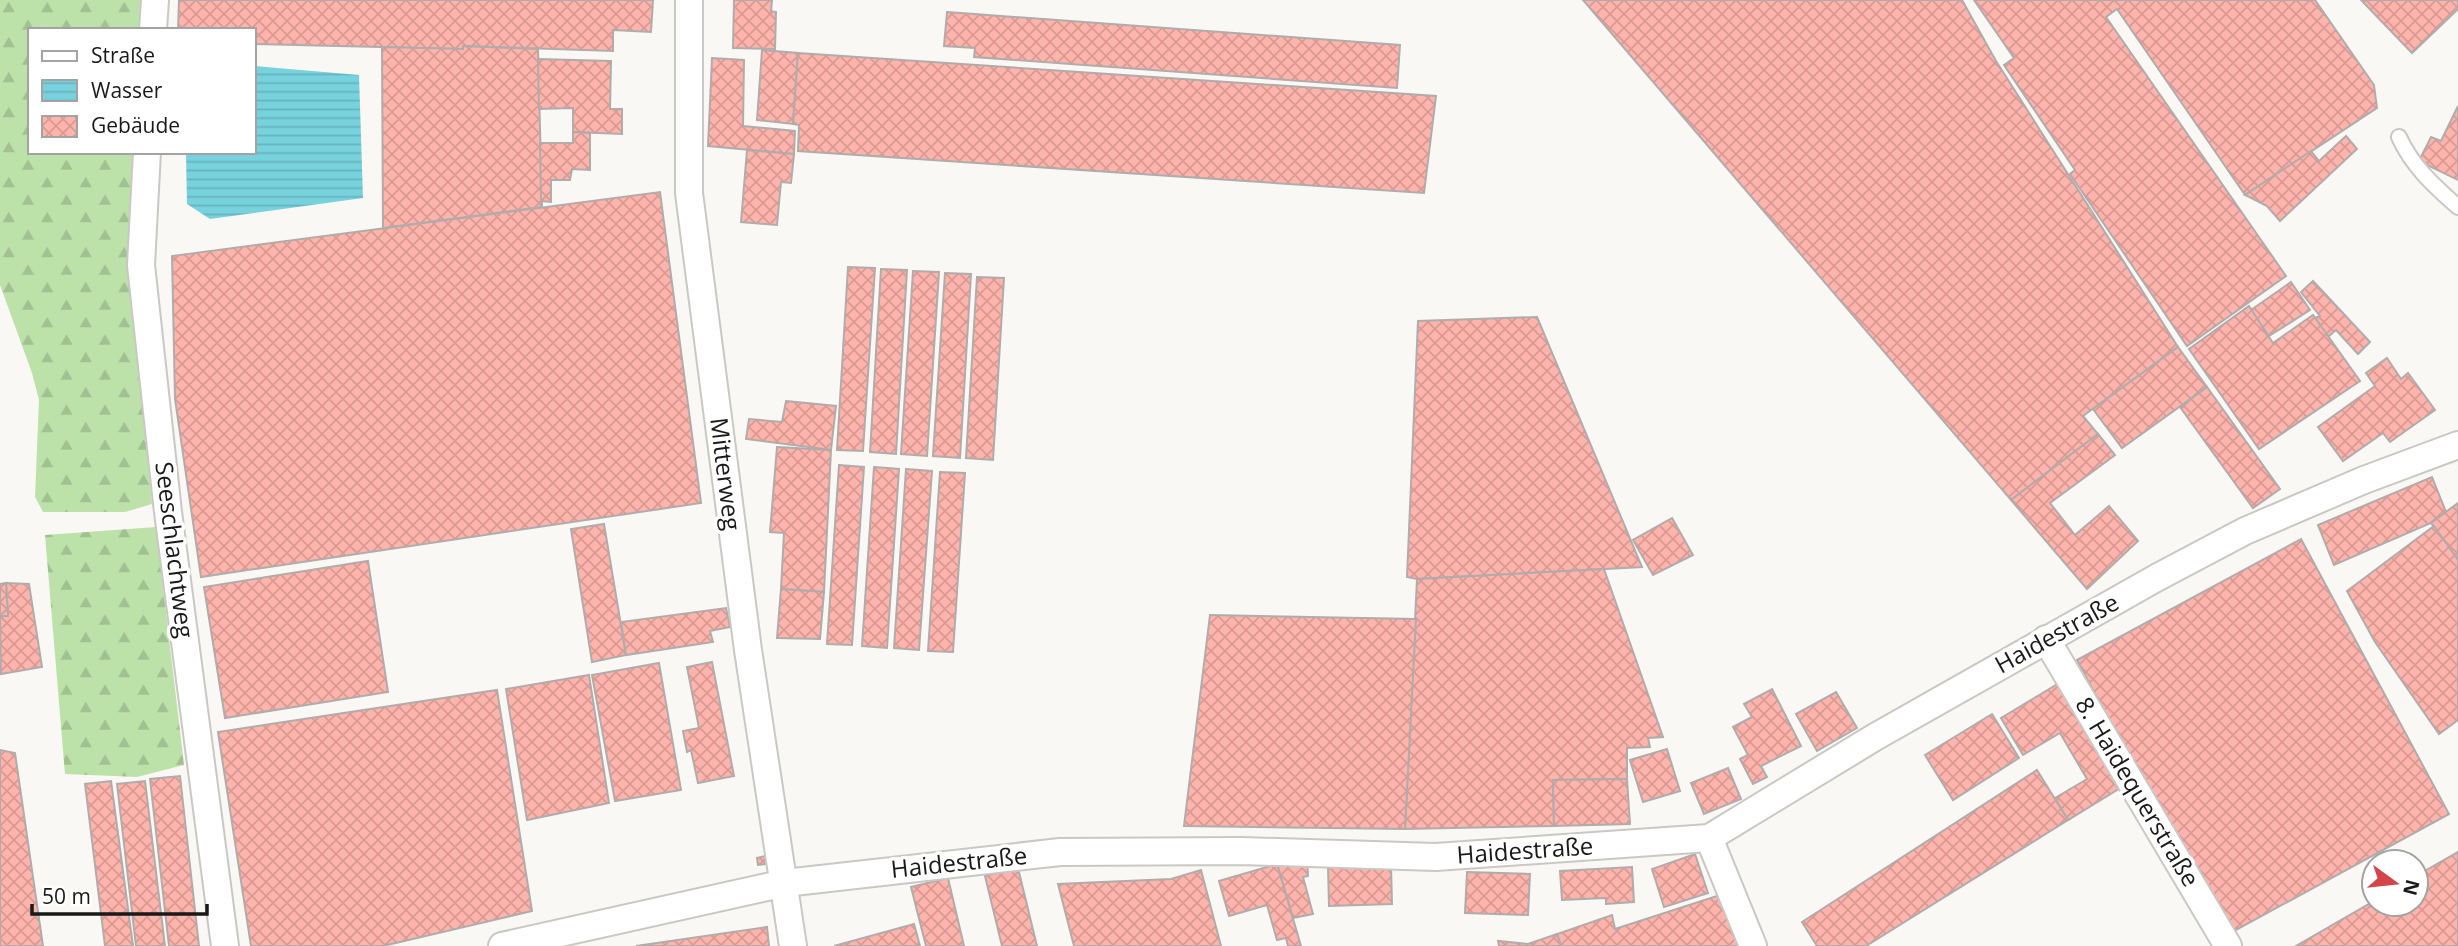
<svg xmlns="http://www.w3.org/2000/svg" width="2458" height="946" viewBox="0 0 2458 946" font-family="'Open Sans',sans-serif">
<style>
.forest{fill:url(#forest-firs)}
.water{fill:url(#water-rules)}
.building{fill:url(#building-cross-hatch);stroke:#b0acab;stroke-width:2}
.lines{fill:none;stroke-linecap:round;stroke-linejoin:round}
.service-casing{stroke:#c9c8c5;stroke-width:18}
.minor-casing{stroke:#c9c8c5;stroke-width:30}
.service{stroke:#fff;stroke-width:14}
.minor{stroke:#fff;stroke-width:26}
.labels{text-anchor:middle;stroke-width:7;stroke-linejoin:round;paint-order:stroke}
.street-label{font-size:24px;fill:#191918;stroke:#fff}
</style>
<defs>
<pattern id="forest-firs" width="22" height="20" patternUnits="userSpaceOnUse" patternTransform="scale(1.75)"><rect width="22" height="20" fill="#bce2aa"/><path d="M5 1l3.5 6h-7zM16 11l3.5 6h-7z" fill="#a1c192"/></pattern>
<pattern id="water-rules" width="6" height="5" patternUnits="userSpaceOnUse" patternTransform="scale(1.75)"><rect width="6" height="5" fill="#78d2dd"/><path d="M0 2.5h6" fill="none" stroke="#67b4bd"/></pattern>
<pattern id="building-cross-hatch" width="8" height="8" patternUnits="userSpaceOnUse" patternTransform="scale(1.75)"><rect width="8" height="8" fill="#feb4ac"/><path d="M0 0l8 8M0 8l8-8" fill="none" stroke="#d99a93"/></pattern>
</defs>
<rect width="100%" height="100%" fill="#faf8f5"/>
<!-- forest -->
<g class="forest">
<polygon points="0,0 141,0 140,30 30,30 30,152 138,152 136,306 152,504 125,512 43,512 35,497 39,400 32,373 0,285"/>
<polygon points="156,527 184,765 137,777 65,774 45,535"/>
</g>
<!-- water -->
<polygon class="water" points="254,66 359,75 363,198 210,219 187,204 186,152 254,152"/>
<!-- building -->
<g class="building">
<polygon points="179,0 653,0 651,32 613,30 613,51 463,46 463,49 254,44 254,30 178,30"/>
<polygon points="734,0 772,0 771,11 776,12 775,49 733,48"/>
<polygon points="1583,0 1962,0 1996,61 2178,347 2083,416 2098,434 2011,500"/>
<polygon points="1974,0 2315,0 2374,85 2377,108 2245,195 2117,9 2106,17 2286,276 2187,346 2070,174 2075,170 2004,65 2014,58"/>
<polygon points="2361,0 2458,0 2458,9 2412,53"/>
<polygon points="947,12 1400,45 1397,88 974,57 975,48 944,46"/>
<polygon points="463,46 538,49 542,207 383,228 382,47 463,49"/>
<polygon points="762,50 798,53 793,124 757,120"/>
<polygon points="798,53 1436,96 1424,193 798,151 799,125 793,124"/>
<polygon points="712,58 744,60 743,126 795,131 794,154 708,146"/>
<polygon points="538,59 611,61 610,109 622,109 622,134 573,132 573,108 539,109"/>
<polygon points="2458,106 2458,180 2429,166 2420,159 2431,137 2441,141"/>
<polygon points="573,132 590,133 590,170 572,169 570,180 551,180 551,202 541,201 540,143 573,143"/>
<polygon points="2346,136 2357,149 2280,221 2267,206 2245,195 2311,151 2319,161"/>
<polygon points="747,150 794,154 791,183 781,182 777,225 741,222"/>
<polygon points="660,192 701,503 201,577 175,399 172,256"/>
<polygon points="848,267 875,268 863,451 837,450"/>
<polygon points="881,269 907,270 896,454 870,452"/>
<polygon points="913,271 939,272 927,456 901,454"/>
<polygon points="945,273 971,274 960,458 933,456"/>
<polygon points="977,277 1004,278 993,460 966,458"/>
<polygon points="2313,281 2370,342 2358,354 2336,330 2328,337 2315,318 2320,316 2301,292"/>
<polygon points="2291,282 2310,310 2269,336 2251,310"/>
<polygon points="2249,306 2273,343 2313,315 2360,381 2259,449 2189,349"/>
<polygon points="1537,317 1642,567 1417,579 1407,577 1418,321"/>
<polygon points="2178,347 2207,387 2122,448 2093,409"/>
<polygon points="2387,358 2401,379 2408,373 2435,410 2390,442 2383,433 2343,461 2318,427 2375,386 2366,373"/>
<polygon points="2207,387 2280,489 2253,508 2180,407"/>
<polygon points="786,401 836,406 831,450 746,439 749,419 782,422"/>
<polygon points="2098,434 2115,455 2050,503 2075,535 2109,506 2138,541 2087,589 2011,500"/>
<polygon points="777,447 831,450 824,592 781,589 784,533 770,532"/>
<polygon points="839,465 864,467 852,645 827,644"/>
<polygon points="874,467 899,469 887,648 862,646"/>
<polygon points="906,469 932,471 919,650 894,648"/>
<polygon points="940,472 965,473 953,652 928,651"/>
<polygon points="2432,477 2446,512 2431,523 2334,565 2318,525"/>
<polygon points="2458,503 2458,560 2431,523"/>
<polygon points="1672,518 1693,555 1653,575 1633,540"/>
<polygon points="604,524 626,655 592,662 571,529"/>
<polygon points="2434,526 2458,560 2458,720 2439,734 2375,642 2347,591"/>
<polygon points="2301,539 2449,814 2225,936 2077,660"/>
<polygon points="368,561 388,692 225,718 204,587"/>
<polygon points="1604,569 1663,737 1648,738 1650,747 1627,748 1627,779 1553,780 1554,826 1405,829 1417,579"/>
<polygon points="6,583 29,584 42,667 1,674 0,616 8,616"/>
<polygon points="6,583 8,616 0,616 0,584"/>
<polygon points="781,589 824,592 820,639 777,638"/>
<polygon points="726,608 730,627 710,631 713,642 626,655 621,622"/>
<polygon points="1210,615 1416,619 1405,829 1184,826"/>
<polygon points="712,662 734,776 698,783 691,750 687,752 683,731 699,728 687,667"/>
<polygon points="659,663 681,790 615,801 592,675"/>
<polygon points="589,675 609,803 527,820 506,689"/>
<polygon points="2059,683 2122,787 2068,820 2055,798 2087,779 2060,733 2023,755 2001,718"/>
<polygon points="1772,689 1801,746 1761,766 1767,777 1753,784 1740,759 1748,755 1733,727 1752,717 1744,704"/>
<polygon points="497,690 532,911 383,946 251,946 218,732"/>
<polygon points="1836,692 1857,728 1817,751 1796,714"/>
<polygon points="1992,714 2019,758 1953,800 1925,755"/>
<polygon points="1667,749 1680,791 1643,802 1630,760"/>
<polygon points="0,750 15,753 43,946 0,946"/>
<polygon points="1728,768 1741,799 1704,814 1691,783"/>
<polygon points="2037,770 2068,820 1866,946 1817,946 1802,922"/>
<polygon points="180,776 199,946 169,946 150,779"/>
<polygon points="1627,779 1630,824 1554,826 1553,780"/>
<polygon points="111,781 133,946 105,946 85,784"/>
<polygon points="145,781 165,946 136,946 117,784"/>
<polygon points="2458,852 2458,946 2296,946 2374,901 2374,904 2416,904 2416,876"/>
<polygon points="1695,854 1708,893 1664,907 1652,869"/>
<polygon points="765,856 766,864 758,865 757,858"/>
<polygon points="1307,859 1308,876 1303,877 1313,914 1293,918 1277,864"/>
<polygon points="1277,864 1301,946 1288,946 1286,938 1277,940 1267,905 1229,916 1219,881"/>
<polygon points="1391,865 1392,904 1329,906 1328,866"/>
<polygon points="1632,867 1634,902 1606,904 1606,898 1562,900 1560,871"/>
<polygon points="1018,868 1037,946 1002,946 985,876"/>
<polygon points="1201,870 1221,946 1074,946 1058,884 1171,879"/>
<polygon points="1467,872 1530,874 1528,915 1465,913"/>
<polygon points="948,878 964,946 926,946 911,887"/>
<polygon points="1720,895 1740,946 1561,946 1557,934 1612,915 1615,929"/>
<polygon points="914,924 920,946 834,946"/>
<polygon points="767,927 769,946 636,946"/>
<polygon points="1557,934 1561,946 1499,946 1498,941 1528,944"/>
</g>
<g class="lines">
<defs>
<path id="service" d="M2399 137C2412 166 2434 186 2458 207"/>
<g id="minor">
<polyline points="689,0 689,193 748,650 793,946"/>
<polyline points="153,30 155,0"/>
<polyline points="147,152 141,265 168,512 225,946"/>
<polyline points="2046,639 2228,946"/>
<polyline points="1709,838 1753,946"/>
<polyline points="502,946 785,883 1060,852 1242,851 1436,857 1709,838 1875,737 2158,577 2245,531 2364,480 2458,445"/>
</g>
</defs>
<!-- service casing -->
<use href="#service" class="service-casing"/>
<!-- minor casing -->
<use href="#minor" class="minor-casing"/>
<!-- service -->
<use href="#service" class="service"/>
<!-- minor -->
<use href="#minor" class="minor"/>
</g>
<g class="labels">
<!-- street labels -->
<g class="street-label">
<text transform="translate(725 474) rotate(83)" y="8">Mitterweg</text>
<text transform="translate(174 550) rotate(83)" y="8">Seeschlachtweg</text>
<text transform="translate(2057 634) rotate(-29)" y="8">Haidestraße</text>
<text transform="translate(2137 792) rotate(59)" y="8">8. Haidequerstraße</text>
<text transform="translate(1525 851) rotate(-4)" y="8">Haidestraße</text>
<text transform="translate(959 863) rotate(-6)" y="8">Haidestraße</text>
</g>
</g>
<!-- legend -->
<rect x="28" y="28" width="228" height="126" fill="#ffffff" stroke="#a3a3a3" stroke-width="2"/>
<rect x="42" y="51" width="35" height="10" fill="#ffffff" stroke="#a3a3a3" stroke-width="2"/>
<text x="91" y="63" font-size="21" fill="#191918">Straße</text>
<rect x="42" y="80" width="35" height="21" fill="url(#water-rules)" stroke="#a3a3a3" stroke-width="2"/>
<text x="91" y="98" font-size="21" fill="#191918">Wasser</text>
<rect x="42" y="116" width="35" height="21" fill="url(#building-cross-hatch)" stroke="#a3a3a3" stroke-width="2"/>
<text x="91" y="133" font-size="21" fill="#191918">Gebäude</text>
<!-- north arrow -->
<g transform="translate(2395 883) rotate(105)"><circle r="33" fill="#ffffff" stroke="#a3a3a3" stroke-width="2"/>
<path d="M0-5L12 26L0 18L-12 26Z" fill="#d4444b"/>
<text y="-10" font-size="19" font-weight="bold" text-anchor="middle" fill="#191918">N</text>
</g>
<!-- scale -->
<path d="M32 904v10h175v-10" fill="none" stroke="#191918" stroke-width="3.5"/>
<text x="42" y="904" font-size="21" fill="#191918" stroke="#ffffff" stroke-width="5" paint-order="stroke">50 m</text>
</svg>
